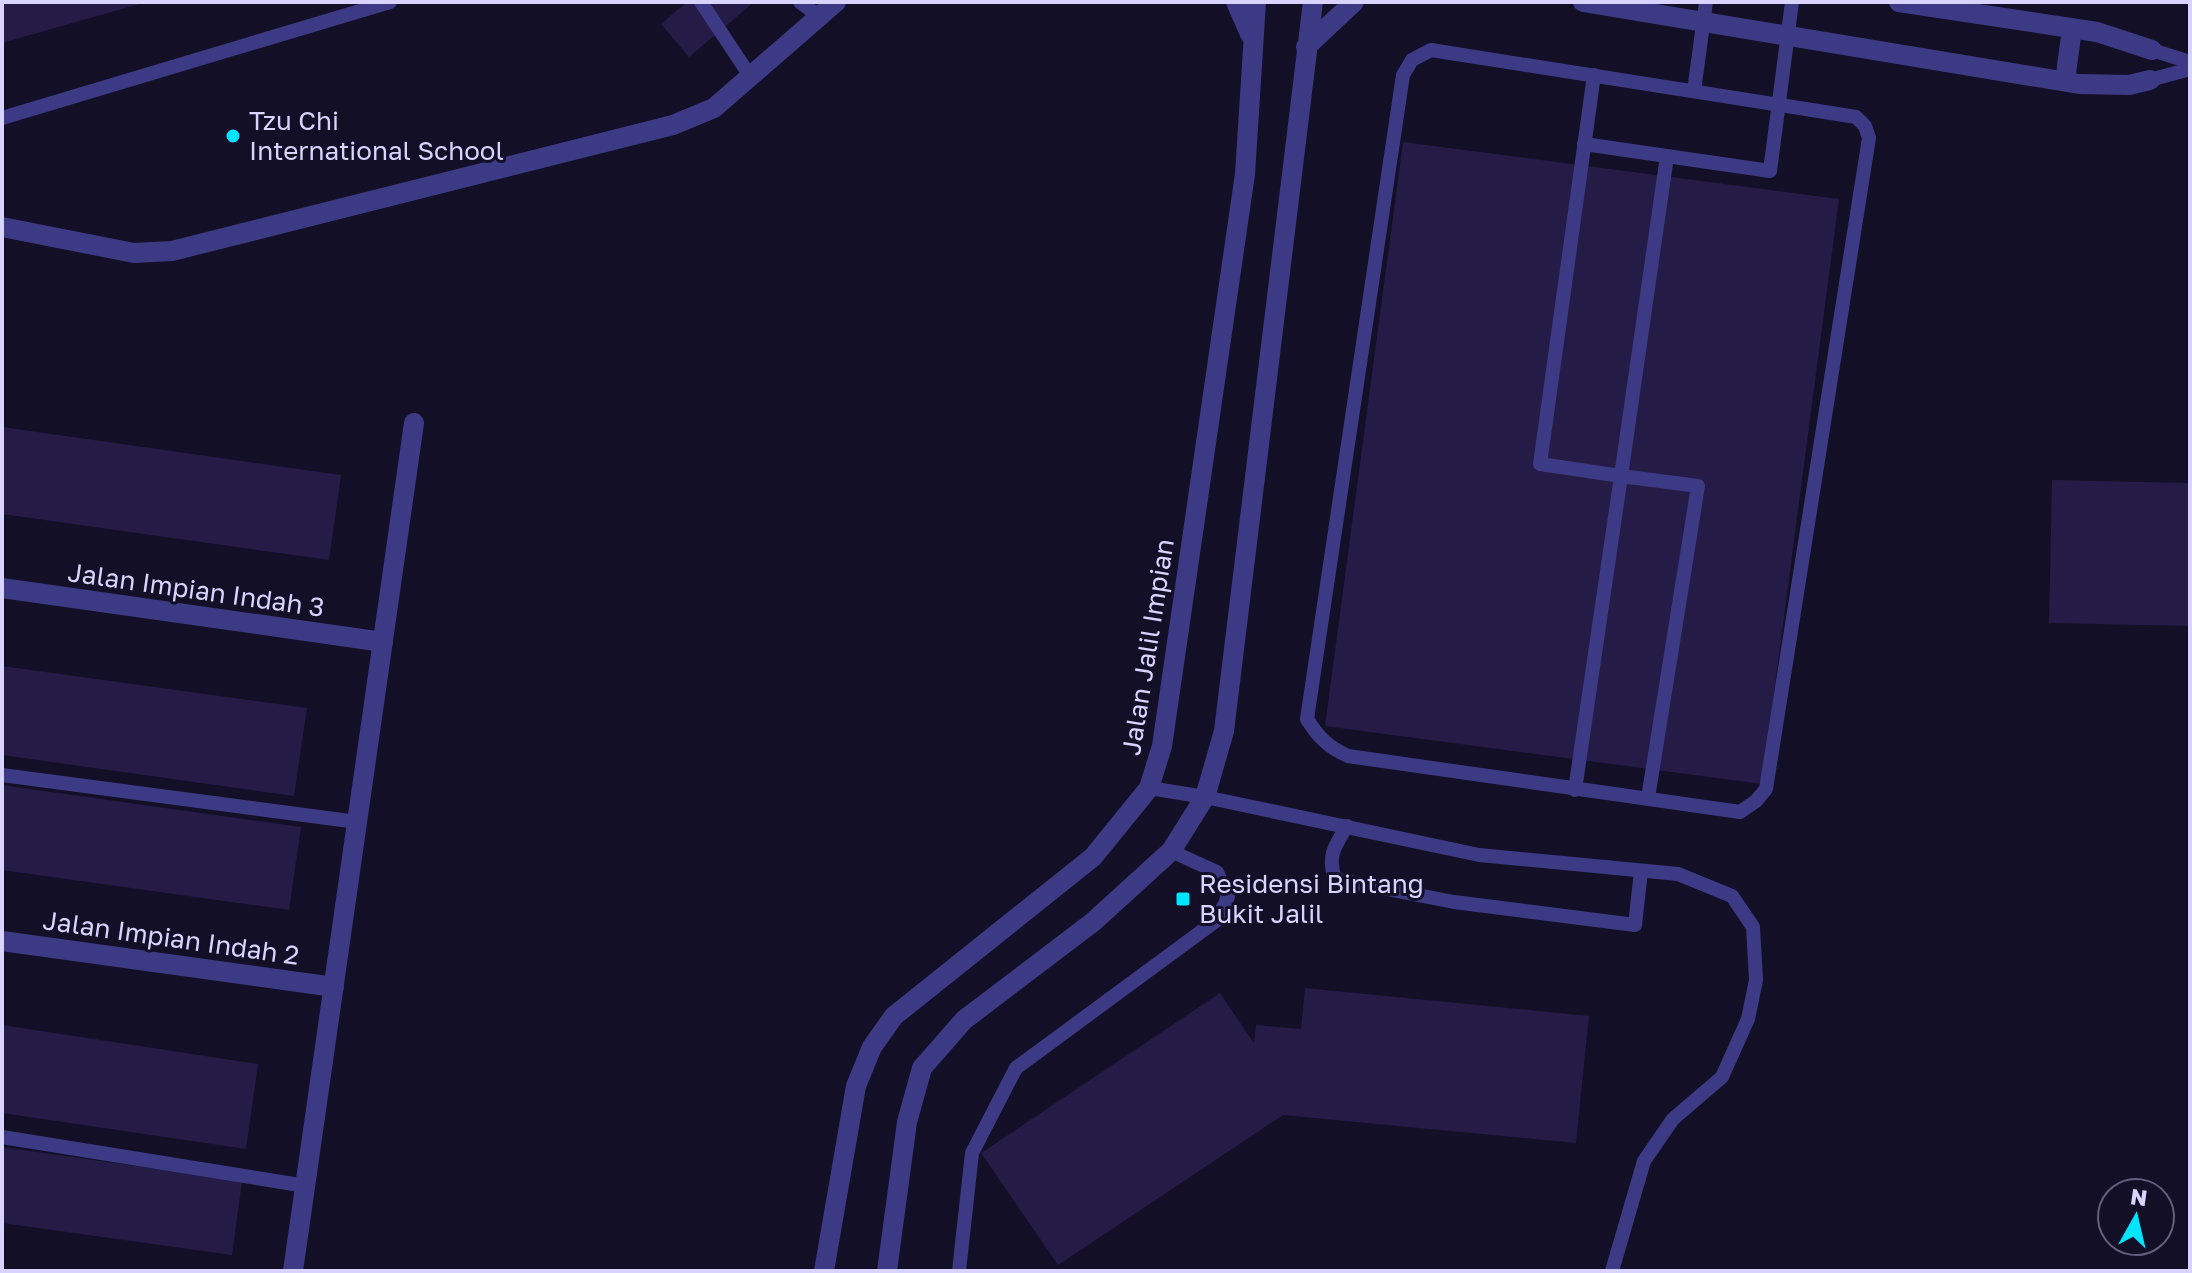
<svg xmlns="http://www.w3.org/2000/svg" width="2192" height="1273" viewBox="0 0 2192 1273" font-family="'Golos Text',sans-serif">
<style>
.building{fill:#241b47}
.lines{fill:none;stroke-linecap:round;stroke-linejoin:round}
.service{stroke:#3d3a85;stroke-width:14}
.minor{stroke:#3d3a85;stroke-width:20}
.poi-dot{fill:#00e5ff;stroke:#130f26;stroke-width:3}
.labels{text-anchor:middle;stroke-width:6;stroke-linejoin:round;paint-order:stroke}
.poi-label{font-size:26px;fill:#d9d4ff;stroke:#130f26;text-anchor:start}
.street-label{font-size:26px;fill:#d9d4ff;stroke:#130f26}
</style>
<rect width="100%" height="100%" fill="#130f26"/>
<!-- building -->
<g class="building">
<polygon points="2,2 143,2 143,3 2,43"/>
<polygon points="687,2 754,2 689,57 661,24"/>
<polygon points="1403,142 1839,199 1762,784 1325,726"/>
<polygon points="2,427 341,475 329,560 2,514"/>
<polygon points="2052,480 2190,483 2190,626 2049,623"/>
<polygon points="2,666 307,708 294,796 2,755"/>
<polygon points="2,785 301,827 289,910 2,870"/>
<polygon points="1305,988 1589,1016 1576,1143 1283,1115 1058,1265 981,1153 1220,993 1254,1043 1256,1025 1301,1029"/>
<polygon points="2,1025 258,1064 246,1149 2,1113"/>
<polygon points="2,1147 242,1181 232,1255 2,1223"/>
</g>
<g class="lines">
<!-- service -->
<g class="service">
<polyline points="701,2 750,76"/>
<polyline points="800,2 819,16"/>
<path d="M1431 50 1856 117 1865 126 1869 138 1766 789 1756 801 1740 812 1348 756C1328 747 1318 737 1307 719L1403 75 1412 60Z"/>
<polyline points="2152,50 2190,62"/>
<polyline points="1594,75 1540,464 1621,476 1667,156"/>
<polyline points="2150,80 2190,69"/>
<polyline points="1694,91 1706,2"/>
<polyline points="2,118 390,2"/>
<polyline points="1584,144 1770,171 1792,2"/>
<polyline points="2,775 357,822"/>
<polyline points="1149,788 1205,797 1479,855 1678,874 1732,896 1753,927 1756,980 1748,1019 1722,1077 1673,1119 1644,1161 1612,1271"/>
<polyline points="1575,790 1621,476 1698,486 1648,798"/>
<path d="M1347 826C1335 846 1327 855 1335 879L1454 902 1635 925 1641 871"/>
<polyline points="2,1137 306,1186"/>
<polyline points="959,1271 972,1153 1016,1068 1217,920 1228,897 1217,872 1171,851"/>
</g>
<!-- minor -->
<g class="minor">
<polyline points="1236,2 1250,34"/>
<polyline points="1583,2 2079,84 2129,85 2150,80"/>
<polyline points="1899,2 2097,32 2152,50"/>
<polyline points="1306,47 1354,2"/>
<polyline points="2065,81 2072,29"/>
<polyline points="2,227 134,253 172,251 673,125 714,108 836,2"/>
<polyline points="2,588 383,642"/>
<polyline points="2,941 334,987"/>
<polyline points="293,1271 414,423"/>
<polyline points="824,1271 856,1086 872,1047 894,1016 1093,857 1149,788 1162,746 1245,174 1256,2"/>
<polyline points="887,1271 907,1122 922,1068 964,1020 1093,922 1171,851 1205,797 1224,731 1313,2"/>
</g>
</g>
<!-- markers -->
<g class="poi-dot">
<circle cx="233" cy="136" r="8"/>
<rect x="1175" y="891" width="16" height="16" rx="4"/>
</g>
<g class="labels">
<!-- poi labels -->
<g class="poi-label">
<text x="249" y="130">Tzu Chi<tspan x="249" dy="30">International School</tspan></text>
<text x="1199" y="893">Residensi Bintang<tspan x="1199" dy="30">Bukit Jalil</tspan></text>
</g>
<!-- street labels -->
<g class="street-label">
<text transform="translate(196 590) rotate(8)" y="9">Jalan Impian Indah 3</text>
<text transform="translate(1148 647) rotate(-81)" y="9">Jalan Jalil Impian</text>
<text transform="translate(171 938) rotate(8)" y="9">Jalan Impian Indah 2</text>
</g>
</g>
<!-- border -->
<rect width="2192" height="1273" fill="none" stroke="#d9d4ff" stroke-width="8"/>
<!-- north arrow -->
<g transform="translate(2136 1217) rotate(8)"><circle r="38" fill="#130f26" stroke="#625e7d" stroke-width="2"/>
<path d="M0-6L14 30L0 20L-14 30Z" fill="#00e5ff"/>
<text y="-12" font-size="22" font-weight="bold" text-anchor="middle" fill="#d9d4ff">N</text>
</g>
</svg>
